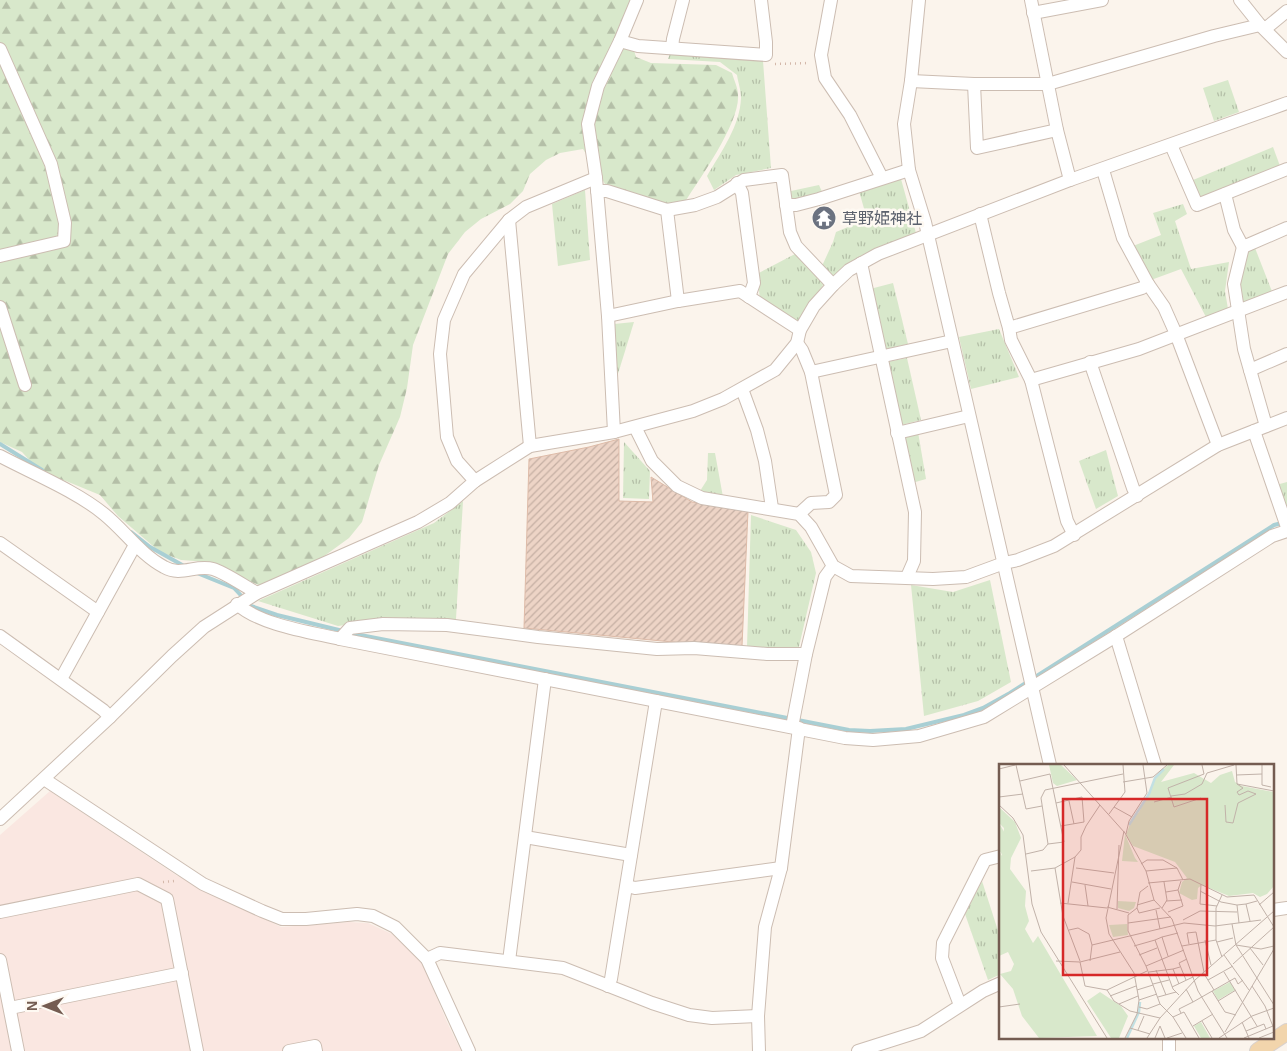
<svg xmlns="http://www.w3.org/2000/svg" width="1287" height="1051" viewBox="0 0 1287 1051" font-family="Arial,'Noto Sans JP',sans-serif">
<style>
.commercial{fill:#fae7e1}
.grass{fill:url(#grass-tufts)}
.forest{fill:url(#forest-firs)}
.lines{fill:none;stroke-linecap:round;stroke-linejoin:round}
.stream{stroke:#a9cfd4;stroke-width:4}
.building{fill:url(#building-hatch);stroke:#debba8}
.minor-casing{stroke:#ccbdb2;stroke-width:14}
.major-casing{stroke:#d8d1ce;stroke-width:18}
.path{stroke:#d3b7a9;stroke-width:2.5;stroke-dasharray:1 4;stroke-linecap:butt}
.minor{stroke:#fff;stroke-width:12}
.major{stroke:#f2d5ac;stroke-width:16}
.labels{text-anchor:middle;stroke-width:5;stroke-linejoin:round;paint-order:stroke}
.worship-label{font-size:16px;fill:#5b616d;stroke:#fef9f2;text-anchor:start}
.inset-river{fill:none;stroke:#c2e0e3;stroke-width:2.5}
.inset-road{fill:none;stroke:#c1b2a9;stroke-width:1}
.view{fill:#d62828;fill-opacity:0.15;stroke:#d62828;stroke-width:2.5}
.inset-edge{fill:none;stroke:#745c51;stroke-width:2.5}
</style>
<defs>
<pattern id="grass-tufts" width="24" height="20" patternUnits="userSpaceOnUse" patternTransform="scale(1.25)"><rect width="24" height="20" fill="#d8e8cb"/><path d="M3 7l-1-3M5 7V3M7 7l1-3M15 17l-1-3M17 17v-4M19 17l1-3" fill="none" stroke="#b4bfa7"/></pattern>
<pattern id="forest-firs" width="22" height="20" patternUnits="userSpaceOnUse" patternTransform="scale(1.25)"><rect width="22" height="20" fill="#d8e8cb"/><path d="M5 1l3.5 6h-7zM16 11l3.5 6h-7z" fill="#b4bfa7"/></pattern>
<pattern id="building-hatch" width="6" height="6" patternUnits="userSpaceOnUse" patternTransform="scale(1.25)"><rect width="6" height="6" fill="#edd4c6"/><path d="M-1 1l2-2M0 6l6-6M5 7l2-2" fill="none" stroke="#c5afa3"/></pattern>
</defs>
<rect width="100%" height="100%" fill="#fbf4ec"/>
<!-- commercial -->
<polygon class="commercial" points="50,791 176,875 281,927 349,922 368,923 392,934 422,962 447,1022 461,1051 0,1051 0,835"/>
<!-- grass -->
<g class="grass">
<path d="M672 48 763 61 771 168 736 175 714 190 707 176C721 152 740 126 741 98 741 90 738 82 737 75L720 62 668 59Z"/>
<polygon points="1228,80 1239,112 1214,121 1203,88"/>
<polygon points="1273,147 1280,166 1201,199 1193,180"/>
<polygon points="901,179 916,233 834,277 822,266 833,242 836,232 867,219 859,191"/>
<polygon points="819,185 823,194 792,201 791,191"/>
<polygon points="585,190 590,260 558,266 552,204"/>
<polygon points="1183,204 1187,214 1175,221 1191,269 1229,262 1225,291 1228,309 1207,319 1181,269 1151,280 1133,246 1161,235 1153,213"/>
<polygon points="1255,248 1273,294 1242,305 1238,284 1247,251"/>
<polygon points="795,254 825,282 798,323 760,299 757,274"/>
<polygon points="893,283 908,344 885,349 870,289"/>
<polygon points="634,322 617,377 614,324"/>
<polygon points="999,329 1019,377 971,389 959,337"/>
<polygon points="907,358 921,420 901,425 887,362"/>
<polygon points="918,432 926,479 912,483 905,435"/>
<polygon points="624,442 650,471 649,499 623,498"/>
<polygon points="1106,450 1118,496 1096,509 1079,461"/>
<polygon points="708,453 715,453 723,497 700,491 707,480"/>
<polygon points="1287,482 1287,511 1276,485"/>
<polygon points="463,501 456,619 367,622 338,626 258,601 434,523"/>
<polygon points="751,515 796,530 811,552 816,573 798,651 747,647"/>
<polygon points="990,580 1011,682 978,701 924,716 911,585 953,592"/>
<polygon points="982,881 1001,940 1001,974 988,980 965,914"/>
</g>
<!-- forest -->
<path class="forest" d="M0 0H634L629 34 636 57 651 63 716 65 732 73C734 80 738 88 738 95 740 123 700 178 685 202L669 205 605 184 583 149 560 153 546 160 530 174 523 191 510 204 481 219 465 232 448 254 413 345 407 388 400 417 379 465 362 522 349 538 301 573 265 588 208 562 181 560 160 552 118 516 100 495 66 481 41 473 22 452 0 442Z"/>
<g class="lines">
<!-- stream -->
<g class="stream">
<polyline points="0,444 42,470"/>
<polyline points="131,532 150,547 184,566"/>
<polyline points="197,573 234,588 251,606 277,615 343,631"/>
<polyline points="350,633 849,730 870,731 906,729 964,715 983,708 1010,693 1274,525 1282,523"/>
</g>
</g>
<!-- building -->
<polygon class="building" points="619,439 619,501 653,502 651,477 692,502 748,511 742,646 694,644 524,628 529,459 589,447"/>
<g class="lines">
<defs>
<g id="minor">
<polyline points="831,0 821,55 825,78 850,115 882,178"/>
<polyline points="919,0 911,81 904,124 909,170 925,222 1050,765"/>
<polyline points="1031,0 1057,130 1070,180"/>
<polyline points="1240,0 1260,25 1287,52"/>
<polyline points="1033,13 1102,0"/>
<polyline points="1265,29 1287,11"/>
<polyline points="620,41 638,46 766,55 766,42 761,0"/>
<polyline points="672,48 673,39 683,0"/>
<polyline points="0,49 51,164 65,223 64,241 0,256"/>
<polyline points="911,81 974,84"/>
<polyline points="1057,130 977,148 974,84 1048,84 1214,36 1260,25"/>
<polyline points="1171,145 1197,205 1287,169"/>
<polyline points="1103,170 1123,238 1148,284 1164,307 1176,334 1218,445"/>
<polyline points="737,183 742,193 754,283 749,297"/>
<polyline points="597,191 607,191 667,210 678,301"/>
<polyline points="1225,194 1234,230 1243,247 1287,228"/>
<polyline points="786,205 796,205 819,199 909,170"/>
<polyline points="667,210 695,205 717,197 744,180 782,175 790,232 796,246 833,285"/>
<polyline points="980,214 999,293 1009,328"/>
<polyline points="509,220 530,446"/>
<polyline points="1243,247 1234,284 1244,349 1266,426"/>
<polyline points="861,263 915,512 914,561 907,577"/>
<polyline points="0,307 25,385"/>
<polyline points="608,316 678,301 740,291 800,330"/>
<polyline points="797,343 802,350 811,372 836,495 829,502 811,503 799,514"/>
<polyline points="1090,362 1133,488 1137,496"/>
<polyline points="1250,370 1287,354"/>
<polyline points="811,372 952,341"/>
<polyline points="1031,380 1011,340 1009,328 1142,288 1148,284"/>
<polyline points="742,389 757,430 765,461 772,508"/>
<polyline points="635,427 652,461 677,486 702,498 799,514 811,527 833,566 851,576 933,579 966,577 1004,563 1018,560 1054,546 1218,445 1287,418"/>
<polyline points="1254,431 1287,527"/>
<polyline points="614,432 608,316 596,178 588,124 598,86 620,41 637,0"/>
<polyline points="897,433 969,416"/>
<path d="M0 456C32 473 76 491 104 514 125 531 140 554 164 567 181 577 196 564 213 569 224 572 246 587 257 593"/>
<polyline points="475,481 457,461 447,437 440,354 444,320 464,274 509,220 526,207 596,178"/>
<polyline points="1074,535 1067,521 1031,380 1139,349 1287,292"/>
<polyline points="0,543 98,612"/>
<path d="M237 604C260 625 310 632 340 639L845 738 873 740 919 736 984 717 1116 636 1272 536 1287 531"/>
<polyline points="0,636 103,710 110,717"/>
<polyline points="1116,636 1155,765"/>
<polyline points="340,639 350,628 383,624 447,625 538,637 657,649 694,648 767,654 806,654"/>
<polyline points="61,679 135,545"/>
<polyline points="792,727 806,654 825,577 833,566"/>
<polyline points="44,779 203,884 262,911 282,919 306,919 357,914 373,916 395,927 427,959 469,1051"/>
<polyline points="0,819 110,717 172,656 204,627 257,593 418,522 450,503 475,481 530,446 614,432 693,411 723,399 775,370 797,343 800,330 814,306 833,285 849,270 878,254 1070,180 1287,103"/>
<polyline points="525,837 631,855"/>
<polyline points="627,886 635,888 781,868"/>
<polyline points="1273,910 1287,908"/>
<polyline points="0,912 138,884 167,899 197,1051"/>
<polyline points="427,959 440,953 563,968 652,1003 689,1015 712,1018 758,1016"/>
<polyline points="0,960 18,1051"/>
<polyline points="509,961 545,679"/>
<polyline points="608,986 611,979 656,701"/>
<polyline points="960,1005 942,958 943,943 985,860 1001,856"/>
<polyline points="10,1008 182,973"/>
<polyline points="289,1051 315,1046 316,1051"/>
<polyline points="759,1051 758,1016 765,927 781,868 799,728"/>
<polyline points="858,1051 921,1031 983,991 1001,983"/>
<polyline points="1169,1051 1169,1037"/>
</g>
<polyline id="major" points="1258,1051 1287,1032"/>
</defs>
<!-- minor casing -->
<use href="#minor" class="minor-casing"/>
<!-- major casing -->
<use href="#major" class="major-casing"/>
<!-- path -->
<g class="path">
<polyline points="775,64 810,63"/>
<polyline points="163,882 175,881"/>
</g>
<!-- minor -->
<use href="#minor" class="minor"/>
<!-- major -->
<use href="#major" class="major"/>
</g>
<!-- icons -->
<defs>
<symbol id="temple-disc" viewBox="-11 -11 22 22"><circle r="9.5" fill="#6b7280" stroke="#fef9f2"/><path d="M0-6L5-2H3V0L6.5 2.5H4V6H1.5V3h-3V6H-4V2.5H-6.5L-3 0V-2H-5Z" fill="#fff"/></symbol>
</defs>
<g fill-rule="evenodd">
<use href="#temple-disc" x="810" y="204" width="28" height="28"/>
</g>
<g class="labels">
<!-- worship labels -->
<g class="worship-label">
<text x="842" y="224">草野姫神社</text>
</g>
</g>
<!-- overview -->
<g transform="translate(999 764)">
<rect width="275" height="275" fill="#fbf4ec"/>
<path d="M50 1H62L78 16 58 22 54 19ZM126 70 136 94 139 98 123 97ZM119 137 137 138 135 144 130 147 119 144ZM128 160 129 171 114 173 110 161ZM231 218 236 226 219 236 214 227ZM202 258 211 274H202L195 262Z" fill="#d8e8cb"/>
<path d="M169 1H175L162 18 195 9 212 19 221 11 233 7 236 18 243 22 275 28V122L268 130 261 133 254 129 230 132 203 121 199 124 198 135 193 136 180 129 183 118 188 114 176 98 134 82 127 71 132 57 140 48 158 11ZM0 43 16 58 22 74 12 94 11 105 27 127 26 142 30 157 26 165 34 179 39 172 98 272 40 274 23 252 14 225 1 210 12 207 15 200 9 188 0 192V86L3 92 5 64 0 59ZM101 228 122 242 129 252 120 274H112L88 237Z" fill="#d8e8cb"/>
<path d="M0 59 12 80 4 92 0 86Z" fill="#d8e8cb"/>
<path class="inset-river" d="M130 61 150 30 156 14 165 5M128 274 140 248 141 238"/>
<path class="inset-road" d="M17 1 27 45 43 42M65 1 126 69 147 107 155 136 173 155 199 227 228 274M237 1 238 20M263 1V21L272 23M0 5 16 1M237 11 263 10M21 17 51 10 65 78 49 80M124 18 154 13 168 1M238 20 275 27M172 32 186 30 203 20 208 9 235 1M0 33 24 30M202 34 175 43 169 24 205 10 203 1M70 37 75 60M155 38 173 33M57 39 83 33 85 58 62 62M0 41 14 54 24 71 33 140 42 168 108 274M226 41 227 58 234 59 239 39 257 30 249 27 240 31 238 28 244 24 238 20M115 43 133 53M110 50 126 28 124 1M125 67 107 154 110 170 135 209 140 236 138 250 126 274M127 70 130 57 148 29 144 1M27 90 44 86 49 80 42 34 46 26 124 10M142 100 148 96H164L178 104 184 116M56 104 64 152 81 197M77 104 115 109M32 107 56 104 76 93 82 86V73L87 62 101 41M147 107 178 104M73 118 112 125M149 119 191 115 228 133 255 131 275 163M202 120 201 140 218 142M86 121 89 142M149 122 141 128 138 144 129 151V167L147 202 161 240 174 253 187 274M201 127 222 138 238 141M167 128 179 126 182 117M167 137 183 136M61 139 108 144M69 139 76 93M138 141 155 136M260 141 275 128M108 143 130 149M138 144 140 149 161 144M163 144 168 136 165 118M118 145 120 81M157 146 161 165M169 148 184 142 179 126M184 156 201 147 238 148M251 157 247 140 258 137M129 159 172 153M240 159 238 141 247 140M233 160 237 181 262 185 275 182M70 166 79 164 90 170 93 181M163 173 179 169M156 176 163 173 169 192M206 176 212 201M217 176V144L223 131M218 178 234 174M190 180 188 169 197 168 205 208M237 181 275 241M135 182 156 176 174 225 180 231M183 182 217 176 223 193M251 184 264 201M121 188 81 198 86 222 108 226 148 207M140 191 158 184M225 191 250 226M57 197 81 198M91 197 93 181 185 159 216 162 262 156M234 200 275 163M147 202 185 186M157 206 167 231M150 208 174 205M204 208 215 226M225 208 258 262M187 216 180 199 188 195M209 216 234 202M154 220 170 216M180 220 174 205 181 203M253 222 266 242 275 265M173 223 194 213M108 226 115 237 131 247 161 254M138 226 154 221M213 227 226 248 237 251M111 232 137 222M159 233 177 228M140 236 158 230M219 237 237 226M194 238 236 214 239 220 244 216M120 240 139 232M0 243 21 240M140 243 148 245 161 240M182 249 180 245 194 238 187 225M174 253 185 248 200 274M203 257 213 274M243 258 250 274M194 262 214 250M131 264 151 270M139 266 145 252M247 267 265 260 267 265M226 268 275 185M148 274 161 254 196 216 275 147M156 274 161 262 166 274M168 274 183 269M220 274 253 252 275 244M245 274 274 262M260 274 275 268"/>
<path class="view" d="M64 35H208V211H64Z"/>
<rect width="275" height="275" class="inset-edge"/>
</g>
<!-- north arrow -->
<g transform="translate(45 1006) rotate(270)" stroke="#fef9f2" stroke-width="4" paint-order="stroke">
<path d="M0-4L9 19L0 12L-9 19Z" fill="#745c51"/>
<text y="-8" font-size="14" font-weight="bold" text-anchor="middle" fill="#745c51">N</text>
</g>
</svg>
